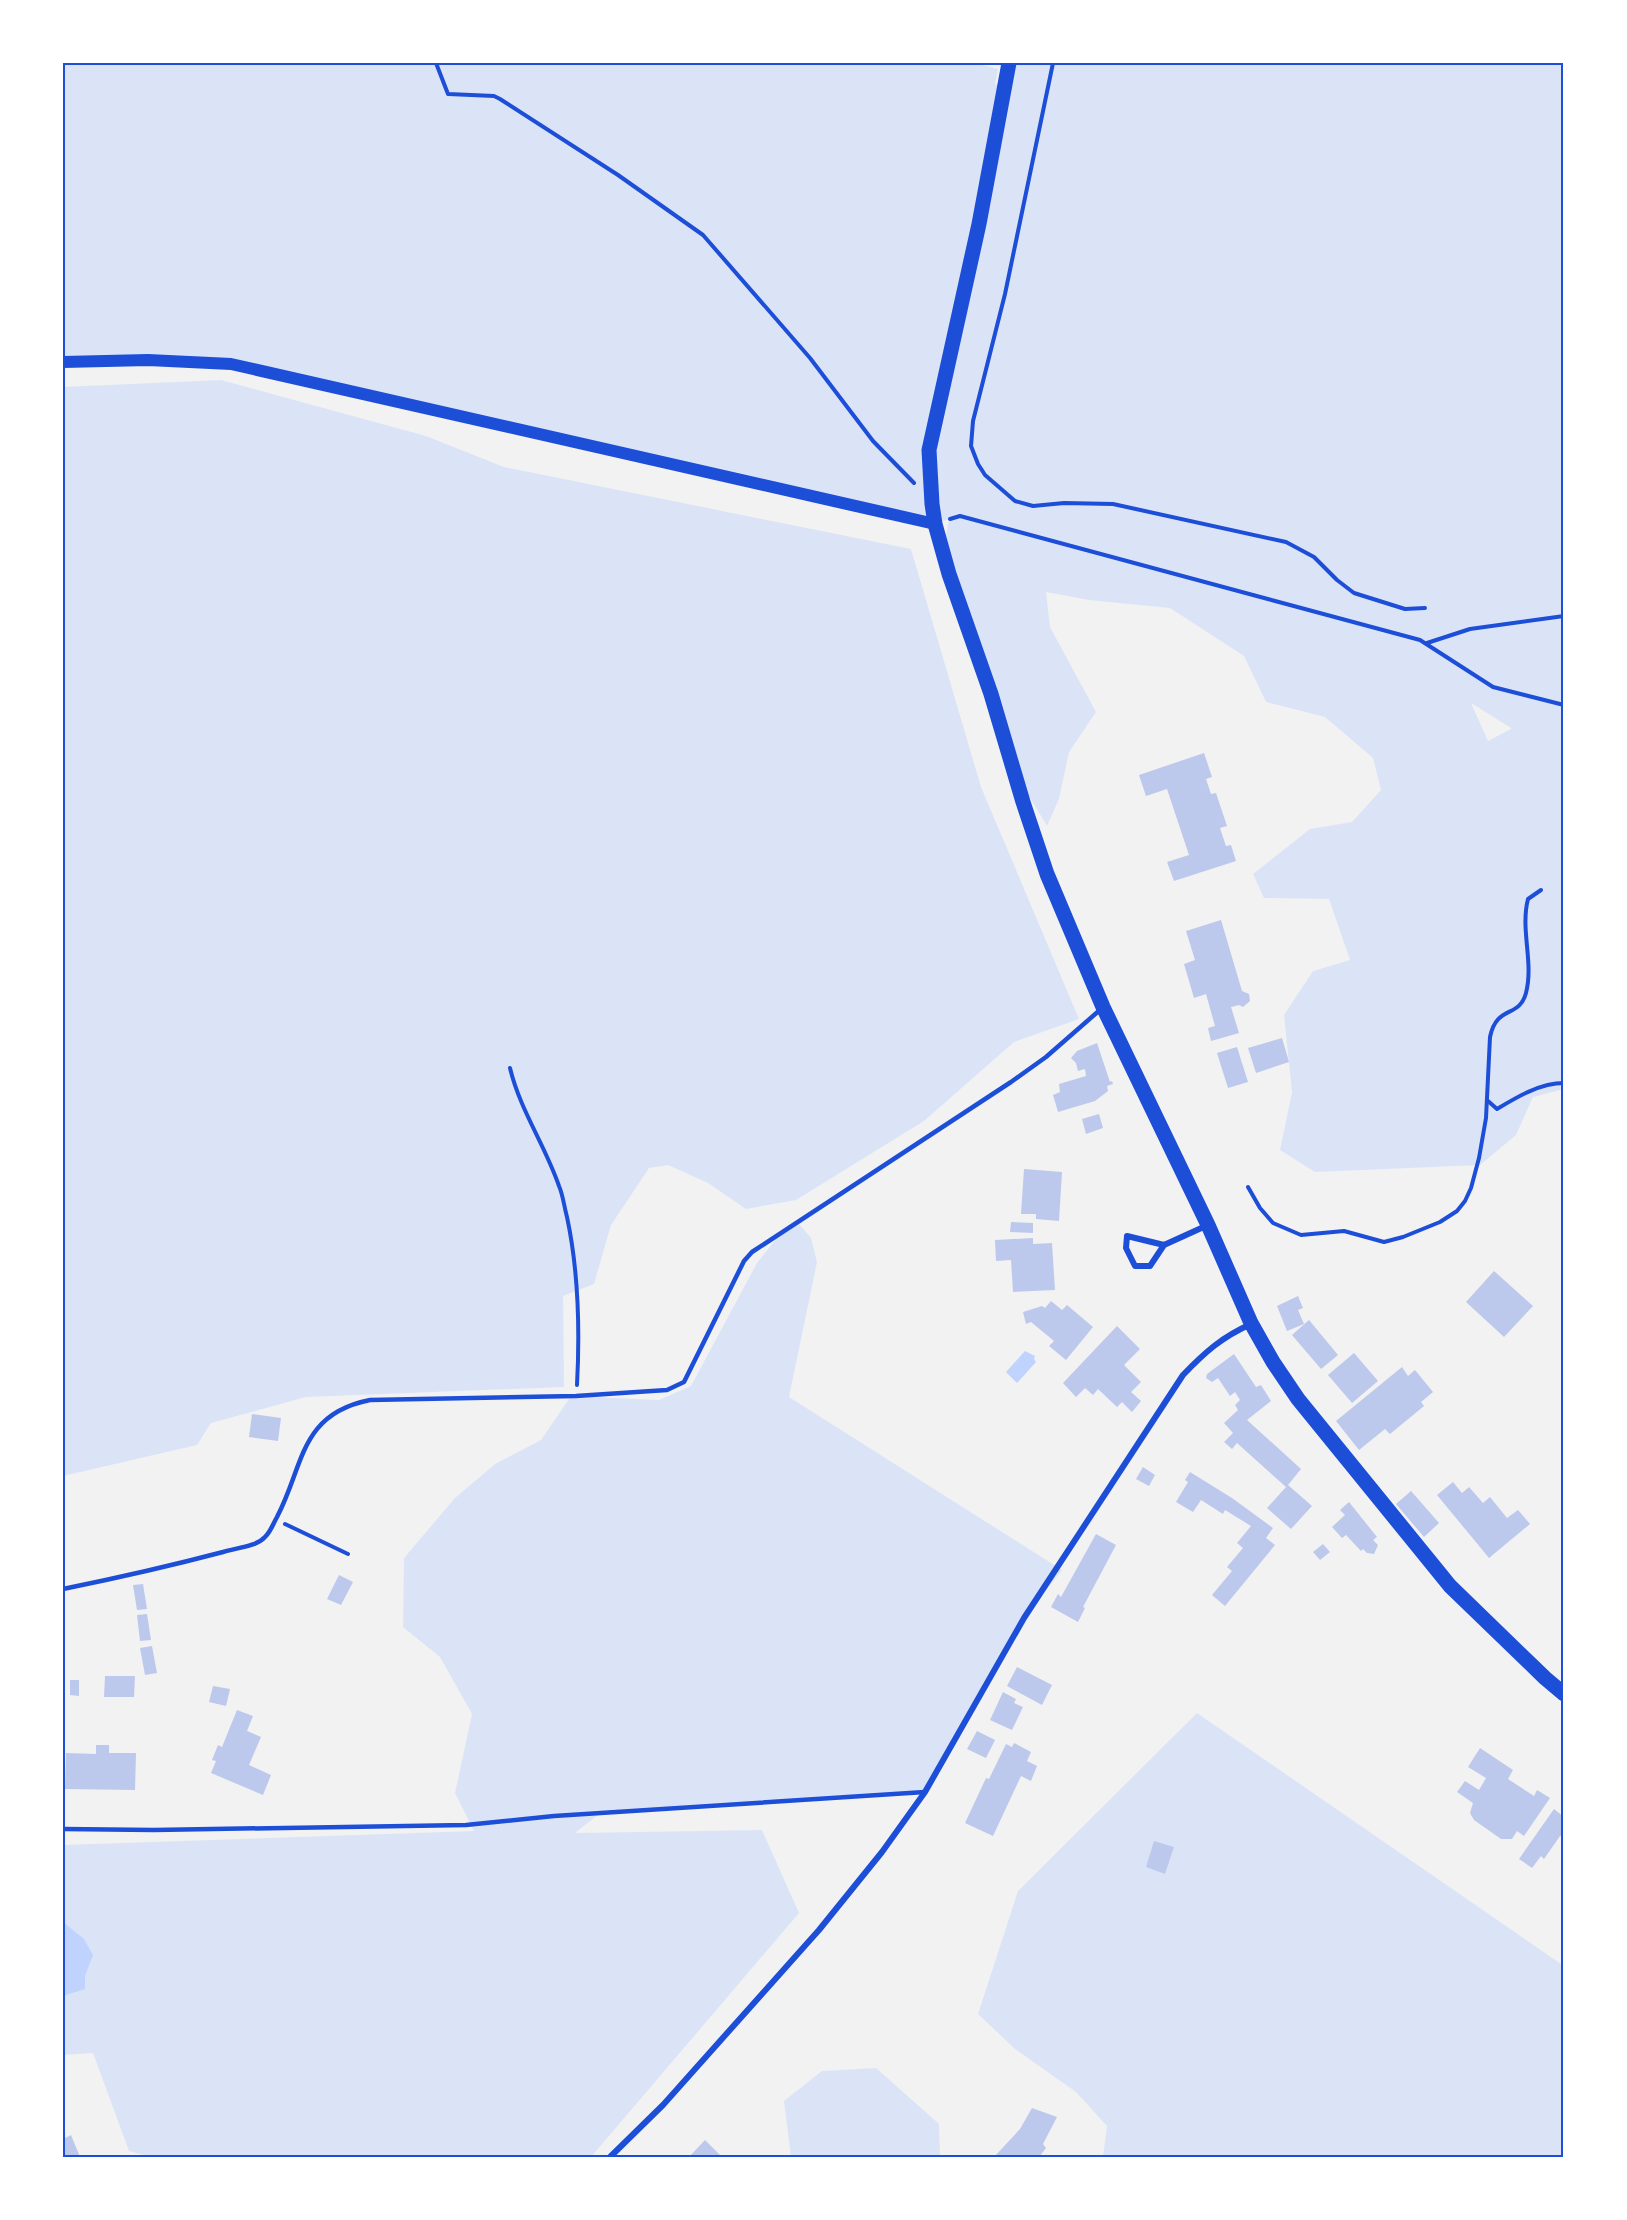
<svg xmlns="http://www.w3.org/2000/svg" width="1627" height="2220" viewBox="0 0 1627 2220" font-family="Lora,serif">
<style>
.green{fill:#dbe4f7;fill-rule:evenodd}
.water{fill:#bfd3fe}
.building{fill:#bdc9ec}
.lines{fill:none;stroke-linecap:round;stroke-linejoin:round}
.path{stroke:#1d4ed8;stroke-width:4}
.service{stroke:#1d4ed8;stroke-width:4.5}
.minor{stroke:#1d4ed8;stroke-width:6}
.secondary{stroke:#1d4ed8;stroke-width:12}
.primary{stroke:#1d4ed8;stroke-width:15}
.neatline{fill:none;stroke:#1d4ed8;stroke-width:2}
</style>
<rect width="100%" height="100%" fill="#f2f2f2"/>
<!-- green -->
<g class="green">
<path d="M63 63H974L998 69 995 84 1003 86 1009 63H1564V1089L1533 1097 1516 1135 1480 1165 1315 1172 1280 1150 1292 1092 1284 1015 1313 971 1350 960 1329 899 1264 898 1253 874 1310 829 1352 822 1381 790 1373 758 1325 717 1266 702 1244 656 1170 608 1089 600 1046 592 1050 627 1096 712 1069 752 1059 799 1047 826 1006 758 946 536 949 519 935 524 231 364 63 362ZM1471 703 1511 728V729L1488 741Z"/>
<polygon points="221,380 426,436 504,467 911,549 981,787 1079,1019 1014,1042 924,1121 796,1200 746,1209 708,1183 668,1165 649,1168 611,1225 594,1284 563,1296 564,1387 306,1397 211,1423 197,1445 63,1476 63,387"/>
<polygon points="799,1224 811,1238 817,1262 789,1397 1062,1570 1024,1618 925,1792 599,1814 575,1833 762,1830 799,1913 591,2157 151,2157 129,2151 93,2053 63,2055 63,1845 474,1831 455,1793 472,1714 440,1657 403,1627 404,1558 455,1498 495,1464 541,1440 571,1396 659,1400 691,1386 757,1263 776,1239"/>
<polygon points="1197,1713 1564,1966 1564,2157 1103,2157 1107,2126 1076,2092 1015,2049 978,2014 1018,1891"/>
<polygon points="876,2068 939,2124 940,2157 791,2157 784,2101 822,2071"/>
</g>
<!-- water -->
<g class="water">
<polygon points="1025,1351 1035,1356 1034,1359 1036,1362 1017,1383 1006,1372"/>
<polygon points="63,1922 84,1939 93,1955 85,1976 85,1989 63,1996"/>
</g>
<!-- building -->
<g class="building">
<polygon points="1204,753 1212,777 1206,779 1211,794 1216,793 1227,826 1220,828 1226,846 1231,845 1236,861 1174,881 1167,862 1189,855 1167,789 1146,796 1139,775"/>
<polygon points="1221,920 1242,991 1249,994 1250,1001 1243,1007 1239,1005 1231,1007 1239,1033 1211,1041 1208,1028 1215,1026 1206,994 1194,998 1184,964 1195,960 1186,931"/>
<polygon points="1282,1038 1289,1062 1256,1073 1248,1048"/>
<polygon points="1097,1043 1110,1082 1112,1081 1113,1084 1107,1086 1108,1091 1095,1101 1058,1112 1053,1095 1060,1092 1059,1084 1086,1076 1085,1069 1078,1071 1076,1063 1071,1058 1077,1051"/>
<polygon points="1237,1047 1248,1082 1228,1088 1217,1053"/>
<polygon points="1099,1114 1103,1128 1086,1134 1082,1119"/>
<polygon points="1024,1169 1062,1172 1059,1221 1036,1219 1036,1214 1021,1214"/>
<polygon points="1011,1222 1033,1223 1033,1233 1010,1232"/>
<polygon points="1033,1238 1033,1244 1052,1243 1055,1290 1013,1292 1011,1260 996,1261 995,1240"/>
<polygon points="1494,1271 1533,1306 1504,1337 1466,1302"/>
<polygon points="1298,1296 1303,1308 1298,1310 1304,1324 1287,1331 1277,1306"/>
<polygon points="1051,1301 1062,1310 1067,1305 1093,1327 1066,1360 1049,1346 1054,1341 1031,1322 1026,1324 1023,1312 1042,1306 1045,1308"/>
<polygon points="1309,1320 1338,1355 1321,1369 1292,1335"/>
<polygon points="1117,1326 1140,1349 1124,1365 1141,1382 1131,1392 1141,1401 1132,1412 1122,1402 1117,1407 1098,1389 1093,1395 1085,1388 1076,1397 1063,1383"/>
<polygon points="1354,1353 1378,1381 1352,1403 1328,1375"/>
<polygon points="1234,1354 1256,1387 1261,1385 1271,1401 1247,1420 1301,1469 1288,1485 1312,1506 1291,1529 1267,1508 1286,1487 1237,1443 1232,1449 1224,1442 1233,1433 1224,1423 1238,1410 1235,1405 1240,1400 1235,1392 1230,1396 1218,1378 1212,1382 1206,1378 1207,1374"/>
<polygon points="1402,1367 1408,1376 1415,1370 1433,1392 1421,1402 1424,1406 1390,1434 1385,1429 1359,1450 1336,1421"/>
<polygon points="252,1414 281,1418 278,1441 249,1437"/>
<polygon points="1143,1467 1155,1475 1149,1486 1136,1479"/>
<polygon points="1190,1472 1232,1498 1273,1528 1266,1538 1275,1545 1225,1606 1212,1595 1232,1571 1227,1567 1243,1548 1237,1543 1251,1526 1225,1510 1223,1514 1201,1500 1193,1512 1176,1502 1188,1482 1185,1480"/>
<polygon points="1453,1482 1462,1493 1469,1487 1483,1503 1490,1497 1507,1518 1518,1510 1530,1524 1489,1558 1437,1495"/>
<polygon points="1411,1491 1439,1523 1424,1537 1396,1504"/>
<polygon points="1349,1502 1377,1537 1373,1540 1378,1545 1374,1554 1367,1553 1363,1549 1361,1551 1346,1535 1342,1538 1332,1527 1345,1515 1340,1510"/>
<polygon points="1096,1534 1116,1545 1083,1607 1085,1608 1078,1622 1051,1607 1058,1594 1061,1597"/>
<polygon points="1323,1544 1330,1552 1320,1560 1313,1552"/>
<polygon points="339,1575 353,1582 341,1605 327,1599"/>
<polygon points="143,1584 147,1609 137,1610 133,1585"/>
<polygon points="147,1614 151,1640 140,1641 137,1615"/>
<polygon points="152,1646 157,1673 145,1675 140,1648"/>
<polygon points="1017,1667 1052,1685 1042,1705 1007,1686"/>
<polygon points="105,1676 135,1676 134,1697 104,1697"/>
<polygon points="70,1680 79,1680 79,1696 70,1695"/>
<polygon points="213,1686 230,1689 226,1706 209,1702"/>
<polygon points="1003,1692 1016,1699 1014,1703 1023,1707 1012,1730 990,1720"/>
<polygon points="237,1710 253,1716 247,1731 261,1737 249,1765 271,1775 263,1795 211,1773 216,1761 212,1760 218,1745 222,1747"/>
<polygon points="977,1731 995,1740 986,1758 967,1749"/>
<polygon points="1014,1743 1031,1752 1027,1761 1037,1766 1031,1781 1021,1776 993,1836 965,1823 986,1778 989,1779 1006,1744 1012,1747"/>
<polygon points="96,1745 109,1745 109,1753 136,1753 135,1790 65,1789 66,1753 96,1754"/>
<polygon points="1480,1748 1513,1770 1508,1779 1534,1796 1537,1790 1550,1798 1524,1836 1517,1831 1512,1839 1501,1839 1474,1820 1470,1813 1473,1803 1457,1792 1465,1781 1479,1790 1486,1778 1468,1767"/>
<polygon points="1554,1809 1564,1817 1564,1838 1560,1836 1544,1859 1541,1856 1532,1868 1519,1859"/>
<polygon points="1154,1841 1174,1847 1165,1874 1146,1867"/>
<polygon points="1032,2108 1057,2117 1043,2144 1046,2148 1039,2157 994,2157 1020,2129"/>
<polygon points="71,2135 80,2157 63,2157 63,2139"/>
<polygon points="705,2140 722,2157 689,2157"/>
</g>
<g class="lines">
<!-- path -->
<g class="path">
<polyline points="436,63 448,94 494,96 500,99 618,175 703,235 810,358 873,441 914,483"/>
<polyline points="1053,63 1005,294 973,421 971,446 978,464 985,475 1015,501 1033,506 1064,503 1113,504 1286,542 1314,557 1337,580 1354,593 1405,609 1425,608"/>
<polyline points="950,519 960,516 1420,640 1493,687 1564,705"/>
<polyline points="1427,643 1470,629 1564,616"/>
<path d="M510 1068C520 1110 545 1145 559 1186 563 1195 564 1206 567 1217 579 1273 580 1328 577 1385"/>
<path d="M1488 1101 1497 1109C1517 1097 1540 1083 1564 1083"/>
<path d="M1248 1187 1260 1208 1273 1223 1301 1235 1344 1231 1384 1242 1403 1237 1440 1222 1457 1211 1465 1201 1471 1188 1479 1158 1486 1118 1490 1037C1497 1004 1519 1019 1526 993 1534 962 1520 930 1528 899L1541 890"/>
<polyline points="285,1524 348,1554"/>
</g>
<!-- service -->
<g class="service">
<path d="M63 1589C117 1578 170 1566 223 1552 235 1548 256 1547 265 1537 271 1531 273 1524 277 1517 304 1466 299 1414 370 1400L576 1396 667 1390 684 1382 744 1261 752 1252 1011 1082 1046 1057 1101 1009"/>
<polyline points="63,1829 154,1830 466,1825 554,1816 925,1792"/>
</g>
<!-- minor -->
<g class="minor">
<polyline points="1164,1245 1150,1266 1135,1266 1126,1248 1127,1236 1164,1245 1208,1225"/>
<path d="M610 2157 663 2105 819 1930 882 1852 925 1792 1024 1618 1183 1375C1205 1352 1222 1337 1251 1324"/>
</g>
<!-- secondary -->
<polyline class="secondary" points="63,362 148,360 231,364 935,524"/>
<!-- primary -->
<polyline class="primary" points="1009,63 979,224 929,450 932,504 935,524 949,574 991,694 1023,802 1047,874 1103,1007 1208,1225 1251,1323 1273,1362 1298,1399 1450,1586 1545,1678 1564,1694"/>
</g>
<!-- border -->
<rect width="1627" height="2220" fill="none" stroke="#ffffff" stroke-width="129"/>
<rect x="64" y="64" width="1498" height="2092" class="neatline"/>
</svg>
